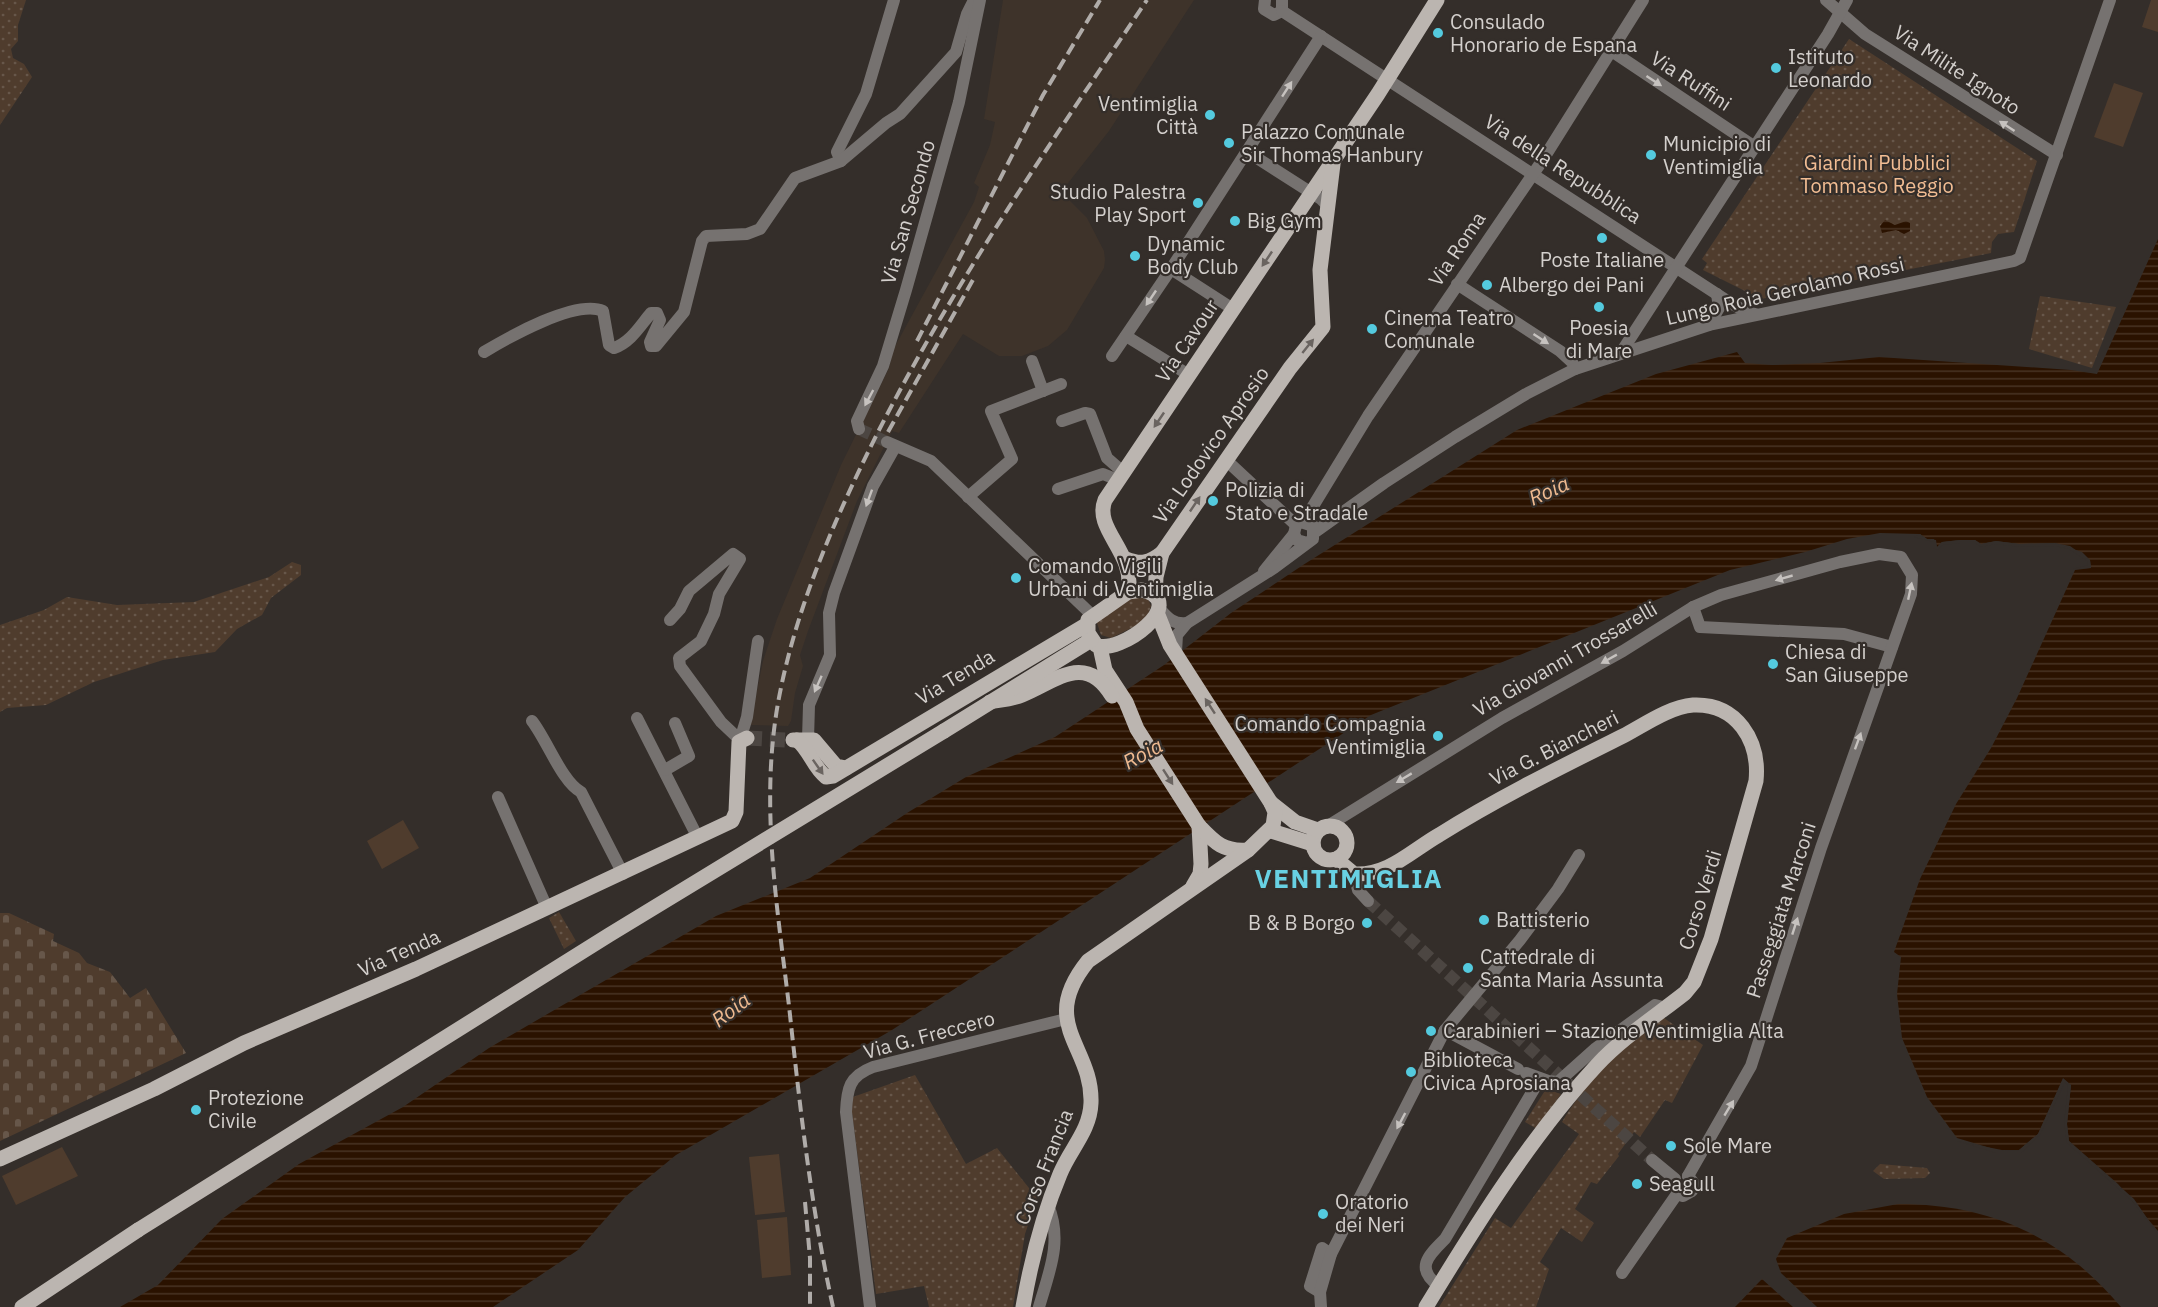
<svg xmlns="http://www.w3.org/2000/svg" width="2158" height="1307" viewBox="0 0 2158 1307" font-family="'IBM Plex Sans',sans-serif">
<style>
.built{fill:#3e332a}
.green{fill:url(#green-dots)}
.cemetery{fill:url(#cemetery-stones)}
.pitch{fill:#4f3c2d}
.water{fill:url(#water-rules)}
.pier{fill:#342e2a}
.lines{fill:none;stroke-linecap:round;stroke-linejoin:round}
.minor-tunnel{stroke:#4c4642;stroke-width:12;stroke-dasharray:12 6;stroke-linecap:butt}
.major-tunnel{stroke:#4c4642;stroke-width:15;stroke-dasharray:15 8;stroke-linecap:butt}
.minor{stroke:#767270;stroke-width:12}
.major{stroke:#bbb5b0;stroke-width:15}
.rail{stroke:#b0aca9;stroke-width:4;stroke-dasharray:12 6;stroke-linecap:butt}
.major-bridge{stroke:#bbb5b0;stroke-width:15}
.oneway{fill:#c6c2bf}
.oneway2{fill:#6a6460}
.poi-dot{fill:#54cade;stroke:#342e2a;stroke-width:2}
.labels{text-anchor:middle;stroke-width:4.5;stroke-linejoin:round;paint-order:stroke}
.poi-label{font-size:20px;fill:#d4d0cd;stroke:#342e2a;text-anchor:start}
.street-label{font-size:20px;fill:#d4d0cd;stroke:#342e2a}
.park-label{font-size:20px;fill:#f2bd93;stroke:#342e2a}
.water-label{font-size:21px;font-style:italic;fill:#efba90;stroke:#342e2a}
.district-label{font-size:26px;font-weight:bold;letter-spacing:1.5px;fill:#68d1e3;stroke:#342e2a}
</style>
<defs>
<pattern id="green-dots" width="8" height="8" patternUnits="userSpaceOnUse" patternTransform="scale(1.5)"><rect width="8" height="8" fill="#4f3c2d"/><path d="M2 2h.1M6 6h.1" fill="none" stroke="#67574a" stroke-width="1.8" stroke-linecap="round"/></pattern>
<pattern id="cemetery-stones" width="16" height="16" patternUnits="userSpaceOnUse" patternTransform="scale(1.5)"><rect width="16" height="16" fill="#4f3c2d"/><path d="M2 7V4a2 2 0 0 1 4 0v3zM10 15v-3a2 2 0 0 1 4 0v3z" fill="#67574a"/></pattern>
<pattern id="water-rules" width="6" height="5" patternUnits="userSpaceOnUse" patternTransform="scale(1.5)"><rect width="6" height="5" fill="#2a1200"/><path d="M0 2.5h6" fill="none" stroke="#483324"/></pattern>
</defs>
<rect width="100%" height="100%" fill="#342e2a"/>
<!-- built -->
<polygon class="built" points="1003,0 1194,0 1109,131 1061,192 1087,218 1104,251 1105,260 1104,268 1067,330 1048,346 1022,356 999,356 963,334 899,433 892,431 857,501 808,631 800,655 803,666 795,693 791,721 788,726 750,725 763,661 777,619 841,465 889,368 893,350 974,202 979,187 974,183 990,145 995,122 984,119"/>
<!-- green -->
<g class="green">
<polygon points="0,0 26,0 18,25 18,41 11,49 13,58 24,64 32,77 0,125"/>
<polygon points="1849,39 2037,161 2014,232 1998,234 1992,242 1991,253 1761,299 1703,270 1707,263 1702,259"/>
<polygon points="2040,296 2116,307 2092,368 2029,349"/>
<polygon points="292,562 301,565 301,575 271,598 262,615 237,629 215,652 163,660 94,682 46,705 7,708 0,712 0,625 44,610 67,597 117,605 194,602 269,577"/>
<polygon points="1134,597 1148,599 1151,606 1146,621 1111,638 1101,635 1096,620"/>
<polygon points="559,912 576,941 564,949 549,918"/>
<path d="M1664 1018 1703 1045 1672 1103 1665 1100 1640 1137 1634 1132 1618 1154 1619 1156 1597 1184 1591 1182 1575 1209 1594 1223 1582 1242 1561 1228 1540 1262 1549 1269 1536 1307H1439L1495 1218 1511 1228 1579 1134 1562 1122C1589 1077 1622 1048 1664 1018Z"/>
<polygon points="915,1075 966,1164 997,1148 1037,1198 1025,1234 1013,1307 929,1307 924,1286 876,1294 850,1098"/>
<polygon points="1546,1089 1561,1094 1537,1129 1525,1122"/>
<polygon points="1880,1164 1927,1168 1930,1173 1925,1178 1884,1179 1873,1171"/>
</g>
<!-- cemetery -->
<polygon class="cemetery" points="0,913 9,913 54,934 53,941 79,953 87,963 110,972 130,998 146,988 186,1053 0,1141"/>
<!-- pitch -->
<g class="pitch">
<polygon points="2151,0 2158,0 2158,32 2142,27"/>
<polygon points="2114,83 2143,93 2123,147 2094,137"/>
<polygon points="403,820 419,848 382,869 367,841"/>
<polygon points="62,1147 78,1176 16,1205 2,1176"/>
<polygon points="779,1154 785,1212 755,1215 749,1157"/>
<polygon points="787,1217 791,1275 762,1278 757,1220"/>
</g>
<!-- water -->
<g class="water">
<polygon points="1885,220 1895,225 1906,221 1910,223 1910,231 1904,234 1896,230 1882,233 1880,226"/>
<polygon points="2158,239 2158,1231 2118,1184 2069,1141 2067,1124 2071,1085 2063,1079 2038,1134 2019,1150 1997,1150 1957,1138 1927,1097 1902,1038 1897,994 1901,957 1894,952 1920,879 1956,804 1991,748 2017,698 2075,570 2091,568 2090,560 2070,546 2055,543 2019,544 1996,541 1981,544 1975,540 1960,540 1942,542 1937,547 1934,539 1927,539 1920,534 1880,533 1847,539 1805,552 1730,570 1371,715 892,1030 676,1155 625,1197 578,1250 493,1307 120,1307 158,1285 222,1219 299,1164 403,1107 489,1048 716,916 810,878 907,813 966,777 1055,737 1164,665 1231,613 1303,565 1517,430 1656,374 1737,352 1745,363 1772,365 1820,363 1879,357 2071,370 2097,374"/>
<path d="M1898 1204C1990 1204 2061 1236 2121 1307H1817L1781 1273 1776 1259 1787 1238 1844 1214Z"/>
<polygon points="1762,1279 1793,1307 1735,1307"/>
</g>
<!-- pier -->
<g class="pier">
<polygon points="1920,534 1927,539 1936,540 1937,547 1942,542 1960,540 1975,540 1981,544 1996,541 2019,544 2055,543 2082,552 2090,560 2091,568 2073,569 2088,565 2087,561 2069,549 2055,546 2019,547 1996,544 1981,547 1975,543 1960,543 1943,545 1937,550 1933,548 1933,542 1914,537"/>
<polygon points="2063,1078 2071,1085 2067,1124 2069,1141 2134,1199 2158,1234 2132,1201 2067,1143 2064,1124 2068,1086 2065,1082 2040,1135 2021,1153 1996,1153 1957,1141 2007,1151 2019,1150 2038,1134"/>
</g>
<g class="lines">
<!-- minor-tunnel -->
<g class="minor-tunnel">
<polyline points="859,429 887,442"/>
<polyline points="1368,901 1652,1160"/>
</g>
<!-- major-tunnel -->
<polyline class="major-tunnel" points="747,738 787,740"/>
<!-- minor -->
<g class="minor">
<polyline points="1265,0 1264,9 1274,15 1282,11 1282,0"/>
<polyline points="1826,0 1865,34 2057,155"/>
<polyline points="1282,11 1729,302 1748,313 1755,314"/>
<polyline points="1607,48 1755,147"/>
<polyline points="1246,151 1321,199 1328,206"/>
<polyline points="841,161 837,152 866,94 894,0"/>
<polyline points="1171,269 1233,309"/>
<polyline points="1457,284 1560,351 1572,362 1575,369"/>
<polyline points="1709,325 1719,308 1717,294"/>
<polyline points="1126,336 1189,375"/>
<polyline points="1622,351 1828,34 1847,0"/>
<path d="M484 352C509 337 576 299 603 311L609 345 614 348C631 342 640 326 651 313H657L660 320 650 342 651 346H656L684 312 702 241 706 236 747 234 760 229 795 178 841 161 886 123 900 114 956 52 967 14 974 0"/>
<polyline points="1112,356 1171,269 1321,36"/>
<polyline points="1032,361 1043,391"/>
<polyline points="1062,421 1085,413 1090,414 1107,458 1123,472"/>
<polyline points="859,429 857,421 883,366 906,290 959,102 980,0"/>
<polyline points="887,442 931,461 1092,615"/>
<polyline points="1226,460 1296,525"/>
<polyline points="1058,489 1103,474 1118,480"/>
<polyline points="968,497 1012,459 991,411 1061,384"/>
<polyline points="1304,521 1368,416 1542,161 1643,0"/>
<polyline points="1315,532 1384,483 1455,437 1526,394 1575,369 1709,325 2014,261 2020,258 2110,0"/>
<polyline points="1264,571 1294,534"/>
<polyline points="1693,607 1700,627 1844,634 1892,647"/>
<path d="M1159 608C1167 617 1173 625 1187 623"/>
<polyline points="670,620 680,609 689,591 733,554 740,559 719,594 714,614 701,641 679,658 680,666 721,722 740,740 747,717 758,641"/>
<polyline points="1176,652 1177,635 1187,623 1274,568 1313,539 1313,526 1301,522 1296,525 1294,534 1297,540 1307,543"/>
<polyline points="637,718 698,838"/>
<path d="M532 721C547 740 562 782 581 792L623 874"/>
<polyline points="808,739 809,705 830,655 829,613 834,593 873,486 895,447"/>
<polyline points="665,770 689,756 675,723"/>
<polyline points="498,797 547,908"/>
<polyline points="1326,827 1502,718 1623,651 1693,607 1721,595 1840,562 1879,554 1901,557 1912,575 1911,594 1821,848 1751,1066 1688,1176"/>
<polyline points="1354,874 1358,890 1368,901"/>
<polyline points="1445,1030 1518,1069"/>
<polyline points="1526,1073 1548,1081 1558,1082 1596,1048 1655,1005 1666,1008"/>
<polyline points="1652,1160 1675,1179"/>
<polyline points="1677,1194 1683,1196 1692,1191 1693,1182 1688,1176"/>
<polyline points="1622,1273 1677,1194"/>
<path d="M1439 1286C1414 1268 1429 1255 1445 1239L1540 1079"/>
<polyline points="1320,1292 1310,1286 1322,1248 1331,1254"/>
<path d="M870 1307 846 1112C847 1089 849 1076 873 1067L1066 1019"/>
<path d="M1039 1307C1049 1272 1063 1241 1048 1205"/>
<polyline points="1321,1307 1320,1292 1331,1254 1445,1030 1520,940 1558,889 1579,855"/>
</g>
<!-- major -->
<g class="major">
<path d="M1126 559C1141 565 1149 563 1162 553"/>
<path d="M1142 590C1192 602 1119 656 1096 645L1088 633V620L1128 592Z"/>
<path d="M1128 592C1136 552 1093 530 1105 500L1378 94 1437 0"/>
<polyline points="1155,596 1156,577 1162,553 1290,368 1323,327 1320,270 1333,164"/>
<polyline points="1100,647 1105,670 1126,702 1137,729 1199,826 1201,864 1200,874 1193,886"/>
<path d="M990 702C1000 700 1012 699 1022 695 1055 682 1085 651 1112 696"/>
<polyline points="944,731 1091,640"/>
<polyline points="793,740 814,740 836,766 846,768"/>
<path d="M797 740C810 750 813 767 826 777L833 776 1086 625"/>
<polyline points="1271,803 1295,822 1318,830"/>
<path d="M1199 826C1215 843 1224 852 1248 850"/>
<circle cx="1330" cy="843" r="17"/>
<polyline points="1271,831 1313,844"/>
<path d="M1336 859 1354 874C1388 876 1411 851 1439 835 1498 798 1561 767 1623 736 1644 725 1669 707 1693 705 1737 703 1760 741 1756 781L1711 939 1694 982 1685 993C1656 1016 1622 1038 1597 1065 1532 1135 1476 1225 1426 1307"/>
<polyline points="0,1159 154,1089 244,1043 416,969 732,821 736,812 739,742 747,738"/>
<polyline points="22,1307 138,1230"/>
<path d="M1023 1307C1031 1261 1042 1217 1060 1174 1070 1149 1090 1131 1091 1103 1093 1046 1037 1024 1088 961L1248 850 1273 826 1275 812 1271 803 1170 645 1158 615"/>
</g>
<!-- rail -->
<g class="rail">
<polyline points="917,341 1043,95 1100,0"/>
<polyline points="888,432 974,278"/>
<polyline points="805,1202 810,1258 810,1307"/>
<path d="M833 1307C811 1208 800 1107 789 1006 777 905 760 805 778 703 795 609 835 518 878 432 955 281 1052 141 1147 0"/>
</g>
<!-- major-bridge -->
<polyline class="major-bridge" points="138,1230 609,935 944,731"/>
</g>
<!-- one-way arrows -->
<defs><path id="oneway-solid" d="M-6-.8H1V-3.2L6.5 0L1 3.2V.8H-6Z" transform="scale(1.5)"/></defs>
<g class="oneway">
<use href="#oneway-solid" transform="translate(1654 81) rotate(33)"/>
<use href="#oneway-solid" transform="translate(1287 89) rotate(-57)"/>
<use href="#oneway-solid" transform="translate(2007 126) rotate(-147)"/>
<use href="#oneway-solid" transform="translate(1151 298) rotate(124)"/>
<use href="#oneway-solid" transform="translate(1541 339) rotate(33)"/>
<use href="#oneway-solid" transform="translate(869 398) rotate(118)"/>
<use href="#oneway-solid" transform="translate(869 498) rotate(110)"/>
<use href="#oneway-solid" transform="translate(1784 578) rotate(164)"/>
<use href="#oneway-solid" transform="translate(1910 591) rotate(-78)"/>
<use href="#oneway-solid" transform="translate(1609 659) rotate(151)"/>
<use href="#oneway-solid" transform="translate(818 684) rotate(114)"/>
<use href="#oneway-solid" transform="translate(1858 741) rotate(-70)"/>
<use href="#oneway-solid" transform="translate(1404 778) rotate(149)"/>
<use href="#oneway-solid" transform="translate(1795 926) rotate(-72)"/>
<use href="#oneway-solid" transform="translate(1729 1108) rotate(-59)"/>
<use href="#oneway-solid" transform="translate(1401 1121) rotate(118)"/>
</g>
<g class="oneway2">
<use href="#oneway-solid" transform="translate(1267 259) rotate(124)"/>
<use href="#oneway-solid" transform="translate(1308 346) rotate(-51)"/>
<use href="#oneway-solid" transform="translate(1159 420) rotate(124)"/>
<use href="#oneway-solid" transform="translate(1195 504) rotate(-56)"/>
<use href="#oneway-solid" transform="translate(1210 706) rotate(-123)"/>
<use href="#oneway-solid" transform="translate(818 767) rotate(55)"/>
<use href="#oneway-solid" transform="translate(1168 777) rotate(57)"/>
</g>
<!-- markers -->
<g class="poi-dot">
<circle cx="1438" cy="33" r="6"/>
<circle cx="1776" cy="68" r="6"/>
<circle cx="1210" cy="115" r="6"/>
<circle cx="1229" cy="143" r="6"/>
<circle cx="1651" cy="155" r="6"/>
<circle cx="1198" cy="203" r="6"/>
<circle cx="1235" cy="221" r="6"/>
<circle cx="1602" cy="238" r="6"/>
<circle cx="1135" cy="256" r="6"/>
<circle cx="1487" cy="285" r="6"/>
<circle cx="1599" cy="307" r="6"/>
<circle cx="1372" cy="329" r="6"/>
<circle cx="1213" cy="501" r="6"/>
<circle cx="1016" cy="578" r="6"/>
<circle cx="1773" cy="664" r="6"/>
<circle cx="1438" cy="736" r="6"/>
<circle cx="1484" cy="920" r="6"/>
<circle cx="1367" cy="923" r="6"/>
<circle cx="1468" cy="968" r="6"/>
<circle cx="1431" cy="1031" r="6"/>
<circle cx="1411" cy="1072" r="6"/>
<circle cx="196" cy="1110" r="6"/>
<circle cx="1671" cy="1146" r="6"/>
<circle cx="1637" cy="1184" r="6"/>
<circle cx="1323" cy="1214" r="6"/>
</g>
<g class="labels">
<!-- poi labels -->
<g class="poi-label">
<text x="1450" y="29">Consulado<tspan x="1450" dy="23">Honorario de Espana</tspan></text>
<text x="1788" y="64">Istituto<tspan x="1788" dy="23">Leonardo</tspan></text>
<text x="1198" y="111" text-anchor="end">Ventimiglia<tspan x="1198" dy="23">Città</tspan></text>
<text x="1241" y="139">Palazzo Comunale<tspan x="1241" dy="23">Sir Thomas Hanbury</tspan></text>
<text x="1663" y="151">Municipio di<tspan x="1663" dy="23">Ventimiglia</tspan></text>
<text x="1186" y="199" text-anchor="end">Studio Palestra<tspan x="1186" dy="23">Play Sport</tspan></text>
<text x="1247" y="228">Big Gym</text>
<text x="1147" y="251">Dynamic<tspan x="1147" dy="23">Body Club</tspan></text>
<text x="1602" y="267" text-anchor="middle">Poste Italiane</text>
<text x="1499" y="292">Albergo dei Pani</text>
<text x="1384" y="325">Cinema Teatro<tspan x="1384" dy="23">Comunale</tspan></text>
<text x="1599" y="335" text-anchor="middle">Poesia<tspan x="1599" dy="23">di Mare</tspan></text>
<text x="1225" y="497">Polizia di<tspan x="1225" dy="23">Stato e Stradale</tspan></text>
<text x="1028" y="573">Comando Vigili<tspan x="1028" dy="23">Urbani di Ventimiglia</tspan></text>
<text x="1785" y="659">Chiesa di<tspan x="1785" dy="23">San Giuseppe</tspan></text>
<text x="1426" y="731" text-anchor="end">Comando Compagnia<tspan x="1426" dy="23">Ventimiglia</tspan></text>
<text x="1496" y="927">Battisterio</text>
<text x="1355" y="930" text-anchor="end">B &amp; B Borgo</text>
<text x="1480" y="964">Cattedrale di<tspan x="1480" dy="23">Santa Maria Assunta</tspan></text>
<text x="1443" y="1038">Carabinieri – Stazione Ventimiglia Alta</text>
<text x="1423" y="1067">Biblioteca<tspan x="1423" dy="23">Civica Aprosiana</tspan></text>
<text x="208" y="1105">Protezione<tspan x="208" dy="23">Civile</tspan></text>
<text x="1683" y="1153">Sole Mare</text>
<text x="1649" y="1191">Seagull</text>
<text x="1335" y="1209">Oratorio<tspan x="1335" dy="23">dei Neri</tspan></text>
</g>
<!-- street labels -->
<g class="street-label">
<text transform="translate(1957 70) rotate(33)" y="7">Via Milite Ignoto</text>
<text transform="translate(1691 81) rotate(33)" y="7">Via Ruffini</text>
<text transform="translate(1563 169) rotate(33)" y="7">Via della Repubblica</text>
<text transform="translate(908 212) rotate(-74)" y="7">Via San Secondo</text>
<text transform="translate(1457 249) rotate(-56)" y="7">Via Roma</text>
<text transform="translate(1785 291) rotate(-13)" y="7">Lungo Roia Gerolamo Rossi</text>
<text transform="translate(1187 341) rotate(-56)" y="7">Via Cavour</text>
<text transform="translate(1211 445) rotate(-55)" y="7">Via Lodovico Aprosio</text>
<text transform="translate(1565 659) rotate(-30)" y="7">Via Giovanni Trossarelli</text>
<text transform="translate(955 677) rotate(-31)" y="7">Via Tenda</text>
<text transform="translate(1554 748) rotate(-27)" y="7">Via G. Biancheri</text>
<text transform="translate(1700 900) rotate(-73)" y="7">Corso Verdi</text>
<text transform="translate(1781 910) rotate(-72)" y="7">Passeggiata Marconi</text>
<text transform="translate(399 953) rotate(-24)" y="7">Via Tenda</text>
<text transform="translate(929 1035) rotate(-15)" y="7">Via G. Freccero</text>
<text transform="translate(1044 1167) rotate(-68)" y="7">Corso Francia</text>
</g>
<!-- park labels -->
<g class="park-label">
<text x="1877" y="170">Giardini Pubblici<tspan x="1877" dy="23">Tommaso Reggio</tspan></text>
</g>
<!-- water labels -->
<g class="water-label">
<text transform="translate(1549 491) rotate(-24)" y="7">Roia</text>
<text transform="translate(1143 754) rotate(-29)" y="7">Roia</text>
<text transform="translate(731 1010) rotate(-37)" y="7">Roia</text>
</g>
<!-- district labels -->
<g class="district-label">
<text x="1349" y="888">VENTIMIGLIA</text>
</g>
</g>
</svg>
